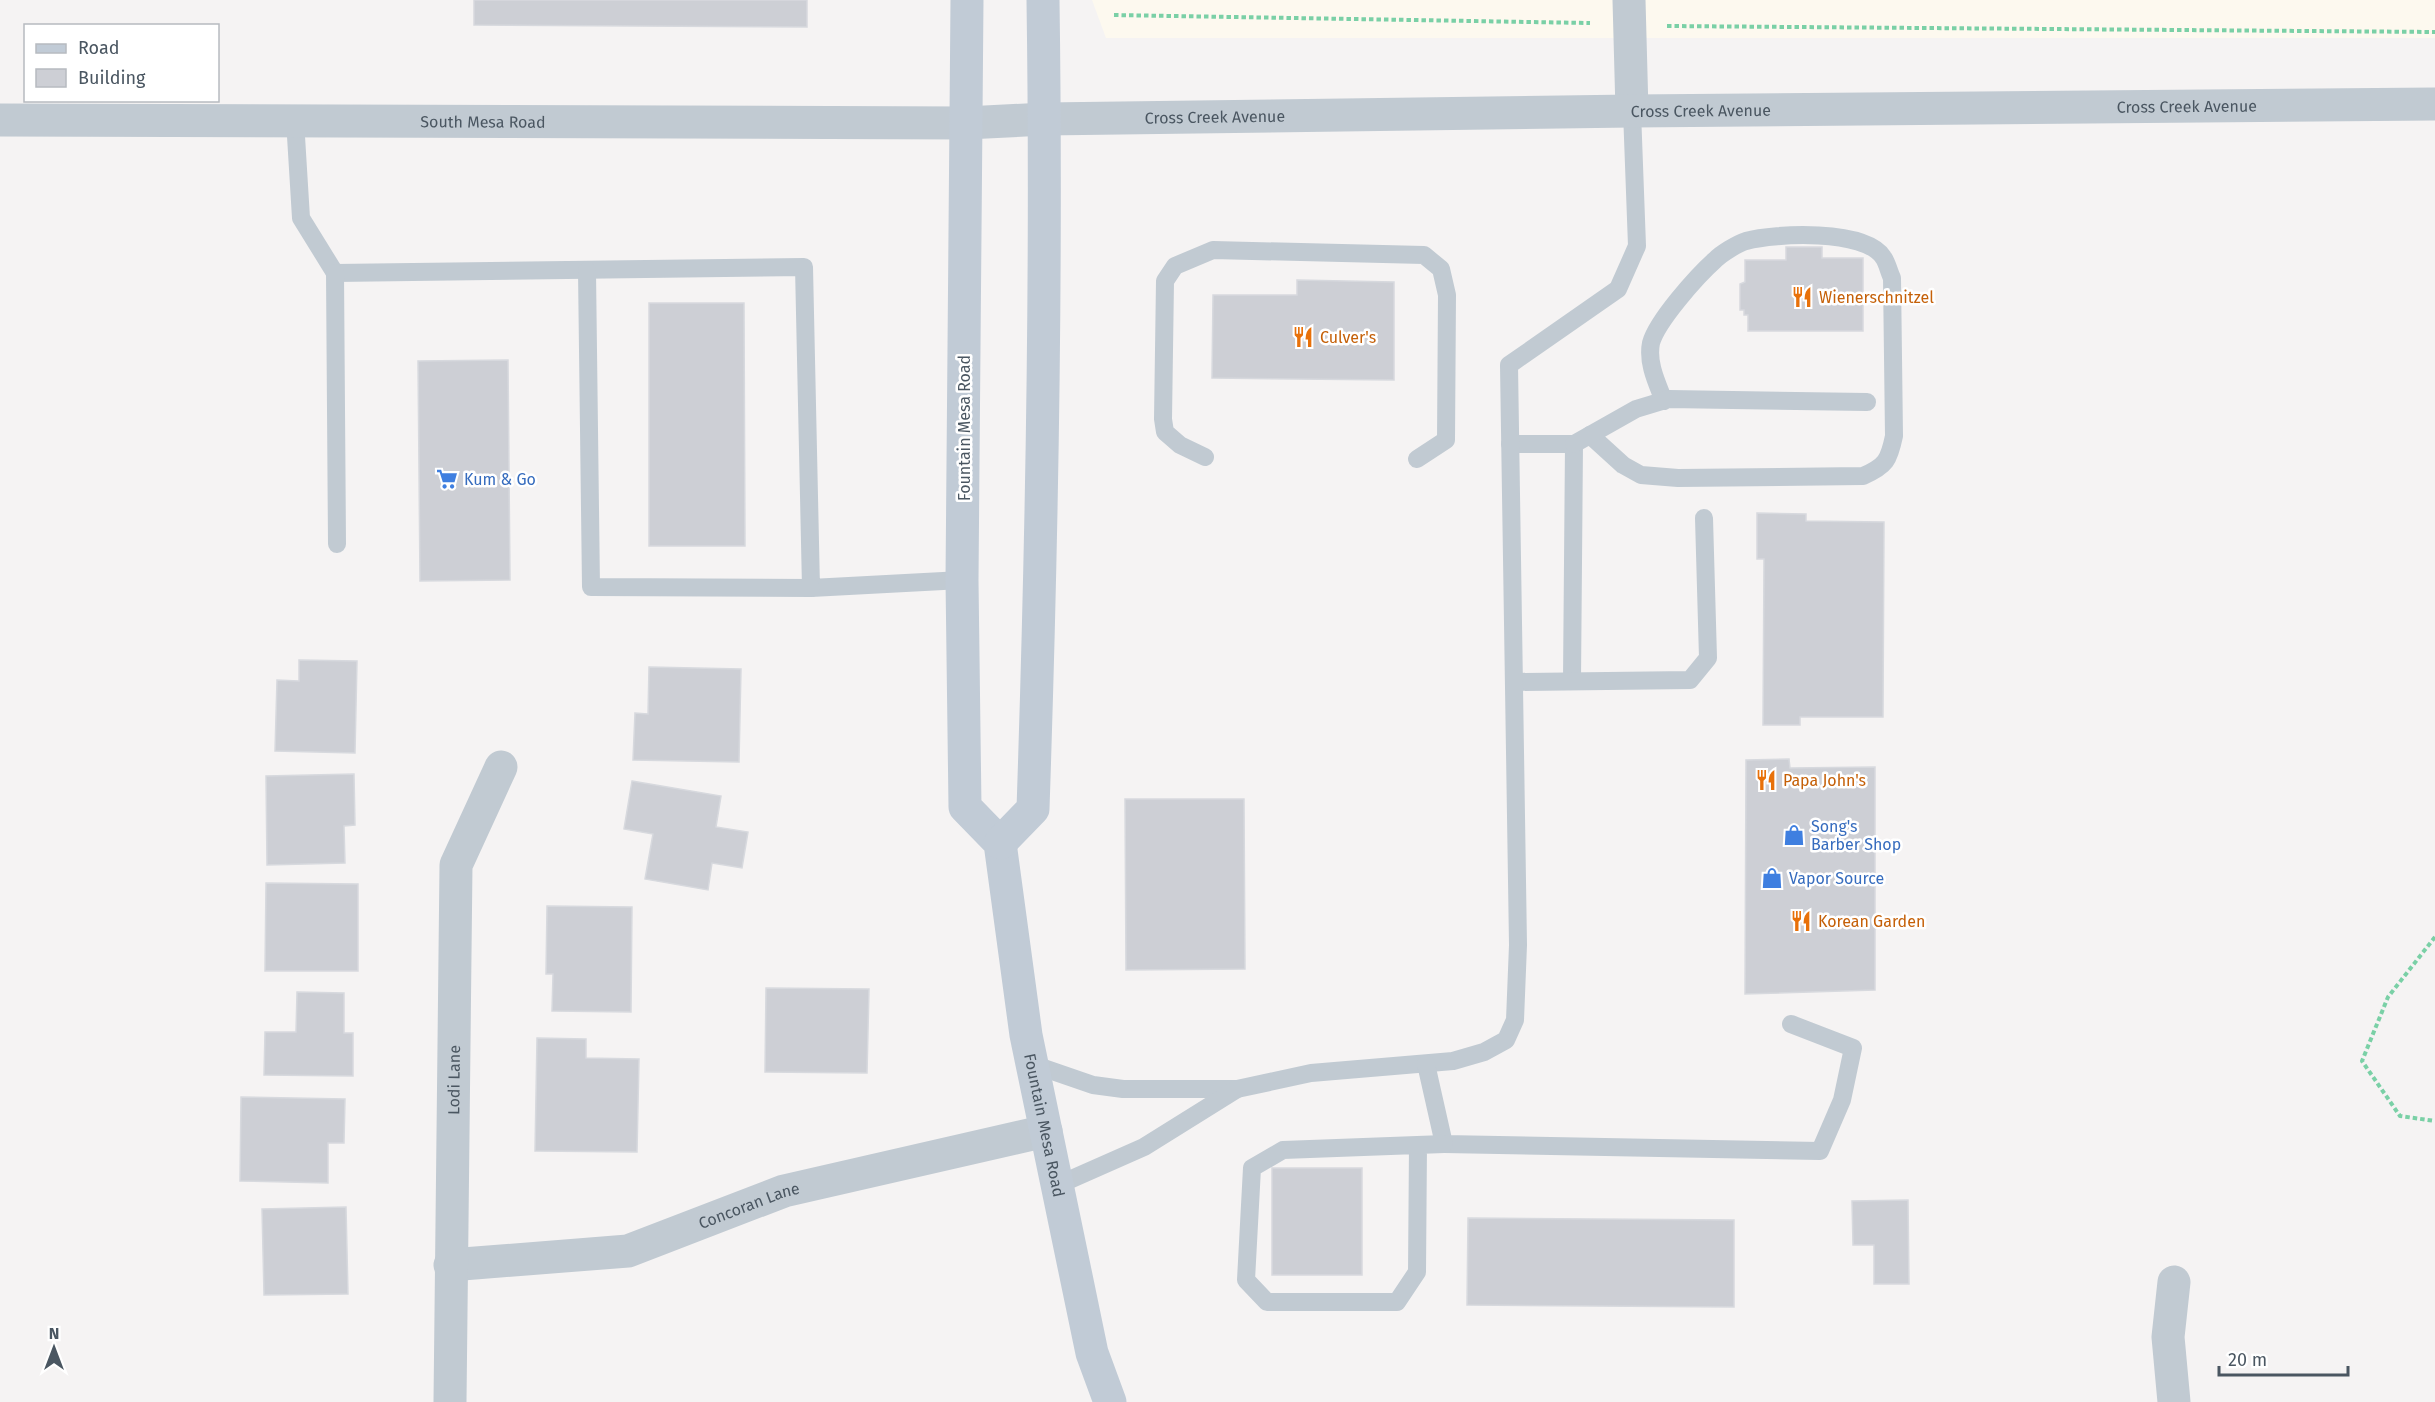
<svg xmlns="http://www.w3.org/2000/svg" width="2435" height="1402" viewBox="0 0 2435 1402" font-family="'Fira Sans',sans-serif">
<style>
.commercial{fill:#fdf9ef}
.building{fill:#cdcfd5;stroke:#d7d9de;stroke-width:1.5}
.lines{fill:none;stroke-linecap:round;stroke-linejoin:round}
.path{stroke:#7ad0a6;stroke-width:4;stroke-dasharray:4.5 3;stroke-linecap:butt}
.service{stroke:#c1cad2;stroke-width:18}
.minor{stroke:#c1cad2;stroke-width:33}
.tertiary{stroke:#c1cad2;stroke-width:33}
.secondary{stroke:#c1cbd6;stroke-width:33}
.labels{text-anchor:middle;stroke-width:5;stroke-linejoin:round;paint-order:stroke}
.street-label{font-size:16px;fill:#4a5661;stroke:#fff}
.food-label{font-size:16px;fill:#c56008;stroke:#fff;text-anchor:start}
.shop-label{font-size:16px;fill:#366cbe;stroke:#fff;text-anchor:start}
</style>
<rect width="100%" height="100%" fill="#f5f3f3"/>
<!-- commercial -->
<polygon class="commercial" points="1092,0 2435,0 2435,38 1106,38"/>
<!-- building -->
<g class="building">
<polygon points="474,0 807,0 807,27 474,25"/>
<polygon points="1786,247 1822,247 1822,258 1863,258 1863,331 1748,331 1748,315 1744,315 1744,310 1740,310 1740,284 1745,282 1745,260 1786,260"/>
<polygon points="1297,280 1394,282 1394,380 1212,378 1213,295 1297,295"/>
<polygon points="649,303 744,303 745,546 649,546"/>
<polygon points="508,360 510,580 420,581 418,361"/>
<polygon points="1757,513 1806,514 1806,521 1884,522 1883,717 1800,717 1800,725 1763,725 1764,559 1757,559"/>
<polygon points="299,660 357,661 355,753 275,751 277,680 299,681"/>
<polygon points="649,667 741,669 739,762 633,760 635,713 648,714"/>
<polygon points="1789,759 1790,768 1875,767 1875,990 1745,994 1746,760"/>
<polygon points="354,774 355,825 344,826 345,863 267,865 266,776"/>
<polygon points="632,781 721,796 716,827 748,832 742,868 712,863 708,890 645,879 653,834 624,829"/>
<polygon points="1125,799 1244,799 1245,969 1126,970"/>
<polygon points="266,883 358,884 358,971 265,971"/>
<polygon points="547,906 632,907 631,1012 552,1011 553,974 546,974"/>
<polygon points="766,988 869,989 867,1073 765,1072"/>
<polygon points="297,992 344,993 344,1033 353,1033 353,1076 264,1075 265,1032 296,1032"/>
<polygon points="537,1038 586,1039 586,1058 639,1059 637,1152 535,1151"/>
<polygon points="241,1097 345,1099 344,1143 328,1143 328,1183 240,1181"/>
<rect x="1272" y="1168" width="90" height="107"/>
<polygon points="1908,1200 1909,1284 1874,1284 1874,1245 1853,1245 1852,1201"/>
<polygon points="346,1207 348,1294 264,1295 262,1209"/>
<polygon points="1468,1218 1734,1220 1734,1307 1467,1305"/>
</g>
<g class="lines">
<!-- path -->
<g class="path">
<polyline points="1114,15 1590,23"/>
<polyline points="1667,26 2435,32"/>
<polyline points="2435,937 2388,997 2362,1061 2400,1116 2435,1121"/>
</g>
<!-- service -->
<g class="service">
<polyline points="295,120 301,218 335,273 804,267 811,588 962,580"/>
<polyline points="587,271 591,587 811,588"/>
<polyline points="335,273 337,544"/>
<path d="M1590 435 1623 465 1641 475 1678 478 1863 476C1886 466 1889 460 1894 436L1892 278C1889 272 1887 262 1883 257 1865 229 1775 233 1746 241 1737 244 1722 253 1715 260 1697 276 1657 321 1651 343 1647 363 1657 383 1664 401"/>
<polyline points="1510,444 1574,444 1572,681"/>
<polyline points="1574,444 1636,409 1669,399 1867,402"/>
<polyline points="1205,457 1180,445 1165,432 1163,419 1165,281 1175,266 1213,250 1424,255 1441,269 1447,295 1446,440 1417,459"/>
<polyline points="1514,682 1690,680 1708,658 1704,518"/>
<polyline points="1032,1064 1093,1085 1123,1089 1237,1089 1311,1073 1453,1061 1484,1052 1506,1040 1515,1020 1518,945 1509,365 1618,289 1637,246 1632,111"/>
<polyline points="1426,1064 1444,1144 1820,1151 1842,1100 1853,1048 1791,1024"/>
<polyline points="1418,1145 1417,1272 1397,1302 1267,1302 1246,1280 1252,1168 1283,1150 1444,1144"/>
<polyline points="1058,1185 1144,1147 1237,1089"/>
</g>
<!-- minor -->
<g class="minor">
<polyline points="1629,0 1632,111"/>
<path id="s1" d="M450 1265 628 1251 784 1191 1046 1131"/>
<path id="s2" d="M450 1402 456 865 501 767"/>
<polyline points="2174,1402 2168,1337 2174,1282"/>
</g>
<!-- tertiary -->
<path class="tertiary" id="s3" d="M0 120 966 123 1045 119 1632 111 2435 104"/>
<!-- secondary -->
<g class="secondary">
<path id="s4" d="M967 0 962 580 965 807 1000 843 1026 1035 1092 1353 1110 1402"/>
<path d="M1000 843 1033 809C1042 540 1047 270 1043 0"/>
</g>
</g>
<!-- icons -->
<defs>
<symbol id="restaurant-bare" viewBox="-9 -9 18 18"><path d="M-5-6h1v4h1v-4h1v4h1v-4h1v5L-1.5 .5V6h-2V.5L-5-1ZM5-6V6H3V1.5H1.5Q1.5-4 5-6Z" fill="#e8710a" stroke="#fff" stroke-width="2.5" paint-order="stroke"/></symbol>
<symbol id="supermarket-bare" viewBox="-9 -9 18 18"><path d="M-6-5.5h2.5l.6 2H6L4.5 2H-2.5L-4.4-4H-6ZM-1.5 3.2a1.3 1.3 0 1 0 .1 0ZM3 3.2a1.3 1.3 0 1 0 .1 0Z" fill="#3f7fe0" stroke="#fff" stroke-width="2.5" paint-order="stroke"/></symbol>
<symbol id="shop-bare" viewBox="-9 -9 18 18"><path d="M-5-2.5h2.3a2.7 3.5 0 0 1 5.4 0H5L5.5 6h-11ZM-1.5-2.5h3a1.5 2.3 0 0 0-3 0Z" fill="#3f7fe0" stroke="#fff" stroke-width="2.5" paint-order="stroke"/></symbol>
</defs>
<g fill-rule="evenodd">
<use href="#restaurant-bare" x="1787" y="282" width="30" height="30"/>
<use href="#restaurant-bare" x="1288" y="322" width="30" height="30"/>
<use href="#supermarket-bare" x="432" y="464" width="30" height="30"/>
<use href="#restaurant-bare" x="1751" y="765" width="30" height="30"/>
<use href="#shop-bare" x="1779" y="820" width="30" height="30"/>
<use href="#shop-bare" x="1757" y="863" width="30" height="30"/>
<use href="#restaurant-bare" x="1786" y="906" width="30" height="30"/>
</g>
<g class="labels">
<!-- street labels -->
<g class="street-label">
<text dy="6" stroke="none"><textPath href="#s3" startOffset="2187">Cross Creek Avenue</textPath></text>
<text dy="6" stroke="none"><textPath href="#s3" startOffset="1701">Cross Creek Avenue</textPath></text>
<text dy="6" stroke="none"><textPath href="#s3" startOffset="1215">Cross Creek Avenue</textPath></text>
<text dy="6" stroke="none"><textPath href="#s3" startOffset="483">South Mesa Road</textPath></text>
<text transform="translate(964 428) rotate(-90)" y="6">Fountain Mesa Road</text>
<text dy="6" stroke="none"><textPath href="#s2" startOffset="322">Lodi Lane</textPath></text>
<text dy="6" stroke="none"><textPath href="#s4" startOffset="1143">Fountain Mesa Road</textPath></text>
<text dy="6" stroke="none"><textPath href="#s1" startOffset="308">Concoran Lane</textPath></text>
</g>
<!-- food labels -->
<g class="food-label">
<text x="1819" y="303">Wienerschnitzel</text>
<text x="1320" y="343">Culver's</text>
<text x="1783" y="786">Papa John's</text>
<text x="1818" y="927">Korean Garden</text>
</g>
<!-- shop labels -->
<g class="shop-label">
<text x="464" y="485">Kum &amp; Go</text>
<text x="1811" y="832">Song's<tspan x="1811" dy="18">Barber Shop</tspan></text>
<text x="1789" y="884">Vapor Source</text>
</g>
</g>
<!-- legend -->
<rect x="24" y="24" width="195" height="78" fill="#ffffff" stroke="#b7bbc0" stroke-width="1.5"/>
<rect x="36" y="44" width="30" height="9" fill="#c1cbd6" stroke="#b7bbc0" stroke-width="1.5"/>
<text x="78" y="54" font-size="18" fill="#4a5661">Road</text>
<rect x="36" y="69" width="30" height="18" fill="#cdcfd5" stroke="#b7bbc0" stroke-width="1.5"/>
<text x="78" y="84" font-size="18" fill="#4a5661">Building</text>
<!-- north arrow -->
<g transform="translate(54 1348)" stroke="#ffffff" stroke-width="4.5" paint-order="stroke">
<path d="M0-4.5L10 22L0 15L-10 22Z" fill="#4a5661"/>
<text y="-9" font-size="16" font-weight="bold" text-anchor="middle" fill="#4a5661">N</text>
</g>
<!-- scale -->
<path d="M2219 1366v9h129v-9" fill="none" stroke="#4a5661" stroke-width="3"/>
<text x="2228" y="1366" font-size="18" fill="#4a5661" stroke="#ffffff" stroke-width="4.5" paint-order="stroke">20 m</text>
</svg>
